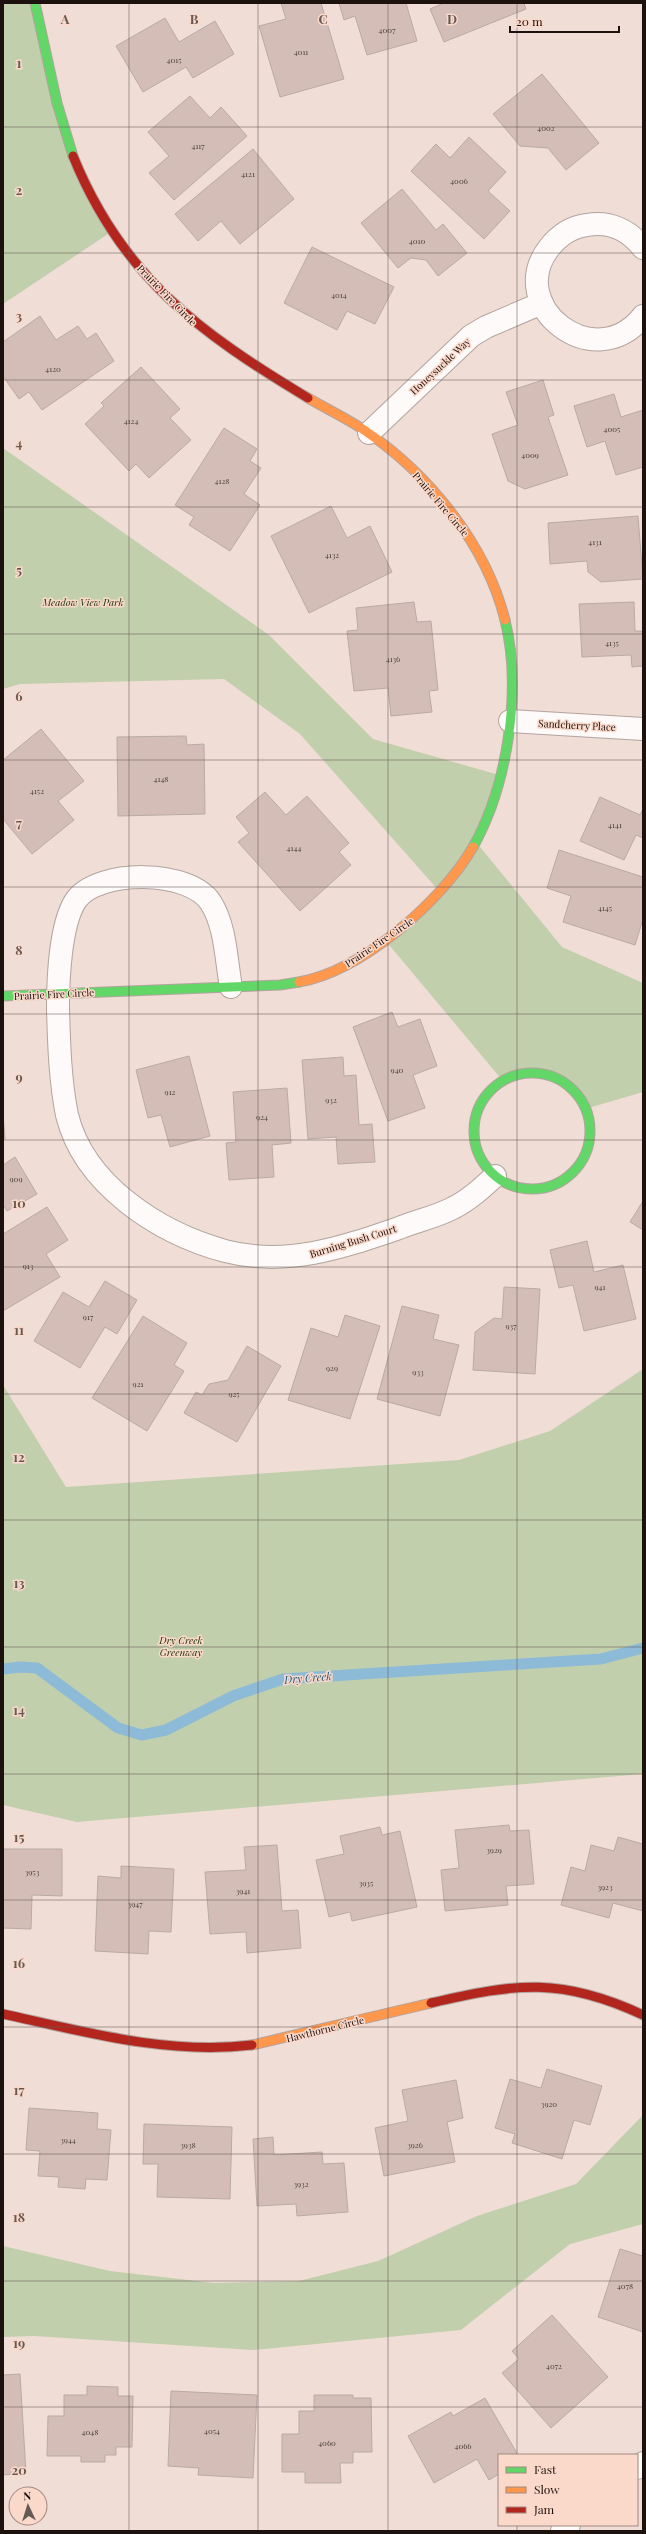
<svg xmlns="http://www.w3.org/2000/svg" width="646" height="2534" viewBox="0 0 646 2534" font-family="'Playfair Display',serif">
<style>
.green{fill:#c2cfac}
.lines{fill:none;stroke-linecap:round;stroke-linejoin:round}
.stream{stroke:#8dbbd7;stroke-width:11}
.building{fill:#d4bdb7;stroke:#b9aaa6}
.street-casing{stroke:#b2a49e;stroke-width:24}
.fast-casing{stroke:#b2a49e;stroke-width:11}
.slow-casing{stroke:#b2a49e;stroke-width:11}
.jam-casing{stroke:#b2a49e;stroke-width:11}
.street{stroke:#fdfaf9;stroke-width:22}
.fast{stroke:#63d668;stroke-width:9}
.slow{stroke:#ff974d;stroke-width:9}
.jam{stroke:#b3261e;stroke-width:9}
.grid{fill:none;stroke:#665853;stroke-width:1;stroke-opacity:0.55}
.labels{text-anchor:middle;stroke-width:3;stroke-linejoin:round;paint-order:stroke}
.number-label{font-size:8px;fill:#4a3c37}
.street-label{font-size:10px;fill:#1c110c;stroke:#fad9cb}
.park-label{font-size:10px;font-style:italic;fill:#163104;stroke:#fad9cb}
.water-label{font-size:11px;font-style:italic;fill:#245b7a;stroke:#fad9cb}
.grid-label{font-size:13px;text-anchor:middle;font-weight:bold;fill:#665853;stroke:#fad9cb;stroke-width:3;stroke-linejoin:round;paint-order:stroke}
</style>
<rect width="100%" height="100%" fill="#f0ddd6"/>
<!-- green -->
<g class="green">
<polygon points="3,3 35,3 64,132 111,232 3,304"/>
<path d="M3 448 269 635 373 739 499 775 476 842 562 947 643 983V1092L585 1109C571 1076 534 1065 503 1081L385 940 440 892 300 734 224 679 20 684 3 689Z"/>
<polygon points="643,1369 643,1774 77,1822 3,1805 3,1385 66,1487 459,1460 550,1431"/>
<polygon points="643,2115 643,2224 570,2244 461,2330 253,2350 34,2336 3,2337 3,2246 110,2271 214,2283 299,2281 378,2261 477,2216 576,2184"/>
</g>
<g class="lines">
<!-- stream -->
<polyline class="stream" points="3,1669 20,1667 37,1668 118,1728 142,1735 166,1730 233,1696 283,1679 601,1659 643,1648"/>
</g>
<!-- building -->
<g class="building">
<polygon points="281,3 321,3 344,79 280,97 259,26 286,19"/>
<polygon points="339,3 406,3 417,41 367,55 355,16 344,20"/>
<polygon points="444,3 524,3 526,9 444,42 430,9"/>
<polygon points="165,18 179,42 215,21 234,54 193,78 186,67 143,92 116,46"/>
<polygon points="542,74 599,143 566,170 548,148 520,146 493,114"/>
<polygon points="190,96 210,118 221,107 247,136 174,200 149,173 169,156 148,132"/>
<polygon points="469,137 506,172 488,191 510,211 484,239 411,171 436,144 450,158"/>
<polygon points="253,149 294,199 240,244 221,221 198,241 175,214"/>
<polygon points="402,189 436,230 443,224 467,253 438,276 426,260 411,258 398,268 361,223"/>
<polygon points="312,247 394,287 375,324 347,311 337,330 284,303"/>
<polygon points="40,316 56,340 78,326 87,339 96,333 114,361 42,410 29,392 19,399 3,376 3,342"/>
<polygon points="141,367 180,409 170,418 191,440 149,478 136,464 129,471 85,424 104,406 101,403"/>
<polygon points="543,380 554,415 548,417 568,475 525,489 508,481 492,434 518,425 506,392"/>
<polygon points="614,394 621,417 643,410 643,467 616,475 605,441 587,447 574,406"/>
<polygon points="224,428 257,449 250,461 261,468 244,494 260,505 230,551 189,525 194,517 175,505"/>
<polygon points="331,506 347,538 370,526 392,572 309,613 271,536"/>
<polygon points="638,516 643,579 601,582 588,572 587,561 550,564 548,523"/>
<polygon points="414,602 417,622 431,621 438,690 429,691 432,712 391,716 388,688 354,691 347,631 358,630 356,608"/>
<polygon points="634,602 635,631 643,631 643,666 632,667 631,655 582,657 579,604"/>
<polygon points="41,729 84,781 58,801 74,820 32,854 3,819 3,760"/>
<polygon points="186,736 187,745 204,744 205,814 118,816 117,737"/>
<polygon points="265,792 286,815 307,796 349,843 339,852 351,865 300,911 238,842 249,833 236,817"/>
<polygon points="600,797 640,815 643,809 643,838 636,835 624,860 580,841"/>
<polygon points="559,850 643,877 643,919 635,945 563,922 571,896 547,888"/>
<polygon points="392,1012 398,1027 420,1019 437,1066 413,1075 425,1108 388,1121 353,1027"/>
<polygon points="189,1056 210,1136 170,1147 161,1115 148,1118 136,1070"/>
<polygon points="343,1057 344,1076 356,1075 359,1125 372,1124 375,1162 338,1164 336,1137 308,1139 302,1060"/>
<polygon points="287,1088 291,1143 272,1145 274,1177 229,1180 226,1143 236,1142 233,1092"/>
<polygon points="3,1113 5,1139 3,1139"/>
<polygon points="15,1157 37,1194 7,1211 3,1205 3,1165"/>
<polygon points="643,1201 643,1230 630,1222"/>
<polygon points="47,1207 68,1240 46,1254 60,1277 3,1311 3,1234"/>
<polygon points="587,1241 594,1272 623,1265 636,1319 584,1331 573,1285 559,1288 550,1250"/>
<polygon points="105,1281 137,1300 117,1334 105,1327 80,1368 34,1341 63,1292 89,1307"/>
<polygon points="504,1287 540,1289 535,1374 473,1370 475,1332 494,1318 502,1319"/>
<polygon points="402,1306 439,1315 433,1339 459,1345 440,1416 377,1399"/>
<polygon points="345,1315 380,1326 350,1419 288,1400 311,1328 338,1337"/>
<polygon points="143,1316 187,1343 174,1365 184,1371 147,1431 92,1398"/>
<polygon points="247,1346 281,1366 237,1442 184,1413 196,1392 202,1395 209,1384 228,1380"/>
<polygon points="509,1825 510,1831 529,1830 534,1884 506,1886 508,1905 445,1911 441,1870 459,1868 455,1830"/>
<polygon points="380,1827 382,1835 400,1831 417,1907 352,1921 350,1912 329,1917 316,1860 344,1854 340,1836"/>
<polygon points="618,1837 643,1844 643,1911 613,1903 609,1918 561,1905 571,1867 585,1871 591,1845 614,1851"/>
<polygon points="277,1845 282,1911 298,1910 301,1948 247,1953 246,1932 210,1934 205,1872 246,1870 244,1847"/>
<polygon points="3,1849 62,1849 62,1896 32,1895 31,1929 3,1928"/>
<polygon points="121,1866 174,1869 171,1932 149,1931 148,1954 95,1951 98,1876 121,1878"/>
<polygon points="547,2069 602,2086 590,2125 574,2120 562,2159 512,2143 515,2134 495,2128 510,2079 541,2088"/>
<polygon points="456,2080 463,2118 447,2122 455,2162 384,2176 375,2128 408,2121 402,2090"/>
<polygon points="29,2108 98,2113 97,2129 111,2130 107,2180 86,2179 85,2189 58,2187 59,2177 38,2176 40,2151 26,2150"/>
<polygon points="144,2124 232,2127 230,2199 157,2197 158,2164 143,2164"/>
<polygon points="273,2137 274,2155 322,2152 323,2164 344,2163 348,2212 297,2216 296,2204 257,2206 253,2139"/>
<polygon points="620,2249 643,2256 643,2332 598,2317"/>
<polygon points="552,2315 608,2377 551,2428 502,2373 519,2359 512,2351"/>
<polygon points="20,2374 26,2473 3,2475 3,2375"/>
<polygon points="87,2386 118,2387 118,2396 133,2396 132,2447 116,2447 116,2455 105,2455 105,2462 81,2462 81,2456 47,2456 48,2416 64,2416 64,2395 87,2395"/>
<polygon points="171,2391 257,2395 253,2478 198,2475 199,2468 168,2466"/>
<polygon points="314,2395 353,2395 353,2398 371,2398 372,2452 353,2452 353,2463 340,2463 341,2483 305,2483 305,2472 282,2472 282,2434 299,2434 299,2411 314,2411"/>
<polygon points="485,2398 518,2455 499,2455 499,2474 489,2480 477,2459 434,2483 408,2436 451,2412 453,2416"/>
</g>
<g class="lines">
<defs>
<g id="street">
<path d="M643 248C629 230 609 221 587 225 572 227 559 235 549 248 504 306 595 377 643 316"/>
<polyline points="369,433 471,336 486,327 542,303"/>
<polyline points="510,721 643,729"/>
<path d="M231 987C226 960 226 927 211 903 190 869 98 869 76 900 60 924 58 981 58 1009 59 1044 60 1080 67 1115 84 1185 159 1233 225 1251 286 1267 341 1248 399 1228 416 1221 436 1217 453 1208 469 1200 482 1188 495 1176"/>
<polyline points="637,2468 643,2463"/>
<polyline points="562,2531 569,2525"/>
</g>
<g id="fast">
<polyline points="35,3 57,103 73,156"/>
<path d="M473 847C508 785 522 689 505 620"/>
<polyline points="3,996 280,985 299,982"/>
<circle cx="532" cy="1131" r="58"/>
</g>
<g id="slow">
<path d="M308 398C327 409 346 418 364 430 429 474 486 544 505 620"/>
<path d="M299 982C362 971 442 901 473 847"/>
<polyline points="252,2045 431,2003"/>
</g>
<g id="jam">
<path d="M73 156C122 277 200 333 308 398"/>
<path d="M431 2003C516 1983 562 1977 643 2015"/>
<path d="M3 2014C85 2032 168 2055 252 2045"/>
</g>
</defs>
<!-- street casing -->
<use href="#street" class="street-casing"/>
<!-- fast casing -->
<use href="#fast" class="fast-casing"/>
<!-- slow casing -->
<use href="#slow" class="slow-casing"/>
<!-- jam casing -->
<use href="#jam" class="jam-casing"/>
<!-- street -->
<use href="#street" class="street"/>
<!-- fast -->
<use href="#fast" class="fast"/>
<!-- slow -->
<use href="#slow" class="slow"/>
<!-- jam -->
<use href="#jam" class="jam"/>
</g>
<!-- grid -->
<path class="grid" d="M129 3V2531M258 3V2531M388 3V2531M517 3V2455M3 127H643M3 253H643M3 380H643M3 507H643M3 634H643M3 760H643M3 887H643M3 1014H643M3 1140H643M3 1267H643M3 1394H643M3 1520H643M3 1647H643M3 1774H643M3 1900H643M3 2027H643M3 2154H643M3 2281H643M3 2407H643M517 2525V2531"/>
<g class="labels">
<!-- number labels -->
<g class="number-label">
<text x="387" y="33">4007</text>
<text x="301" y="55">4011</text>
<text x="174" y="63">4015</text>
<text x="546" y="131">4002</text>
<text x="198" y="149">4117</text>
<text x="248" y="177">4121</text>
<text x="459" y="184">4006</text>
<text x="417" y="244">4010</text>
<text x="339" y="298">4014</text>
<text x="53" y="372">4120</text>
<text x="131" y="424">4124</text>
<text x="612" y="432">4005</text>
<text x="530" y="458">4009</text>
<text x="222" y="484">4128</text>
<text x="595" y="545">4131</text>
<text x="332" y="558">4132</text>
<text x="612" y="646">4135</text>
<text x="393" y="662">4136</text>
<text x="161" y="782">4148</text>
<text x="37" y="794">4152</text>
<text x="615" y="828">4141</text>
<text x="294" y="851">4144</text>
<text x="605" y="911">4145</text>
<text x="397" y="1073">940</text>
<text x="170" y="1095">912</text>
<text x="331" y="1103">932</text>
<text x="262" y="1120">924</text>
<text x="16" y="1182">909</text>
<text x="28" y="1269">913</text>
<text x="600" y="1290">941</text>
<text x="88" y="1320">917</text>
<text x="511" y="1329">937</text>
<text x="332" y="1371">929</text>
<text x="418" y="1375">933</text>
<text x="138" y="1387">921</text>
<text x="234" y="1397">925</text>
<text x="494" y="1853">3929</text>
<text x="32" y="1875">3953</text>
<text x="366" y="1886">3935</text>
<text x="605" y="1890">3923</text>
<text x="243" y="1894">3941</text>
<text x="135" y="1907">3947</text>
<text x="549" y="2107">3920</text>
<text x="68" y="2143">3944</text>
<text x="188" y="2148">3938</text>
<text x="415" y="2148">3926</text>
<text x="301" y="2187">3932</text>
<text x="625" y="2289">4078</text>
<text x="554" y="2369">4072</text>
<text x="212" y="2434">4054</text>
<text x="90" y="2435">4048</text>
<text x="327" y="2446">4060</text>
<text x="463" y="2449">4066</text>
</g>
<!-- street labels -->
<g class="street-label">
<text transform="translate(167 295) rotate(46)" y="4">Prairie Fire Circle</text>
<text transform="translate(440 366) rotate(-43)" y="4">Honeysuckle Way</text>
<text transform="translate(441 504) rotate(50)" y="4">Prairie Fire Circle</text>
<text transform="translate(577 725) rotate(3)" y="4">Sandcherry Place</text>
<text transform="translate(379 942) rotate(-34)" y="4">Prairie Fire Circle</text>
<text transform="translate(54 994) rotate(-3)" y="4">Prairie Fire Circle</text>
<text transform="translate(353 1241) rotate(-17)" y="4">Burning Bush Court</text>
<text transform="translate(325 2029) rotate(-14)" y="4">Hawthorne Circle</text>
</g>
<!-- park labels -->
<g class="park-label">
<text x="83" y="606">Meadow View Park</text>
<text x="181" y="1644">Dry Creek<tspan x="181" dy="12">Greenway</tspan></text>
</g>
<!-- water labels -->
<g class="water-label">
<text transform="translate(308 1678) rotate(-5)" y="4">Dry Creek</text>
</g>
</g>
<g class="grid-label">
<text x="65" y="24">A</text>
<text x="194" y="24">B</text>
<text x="323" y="24">C</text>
<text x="452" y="24">D</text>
<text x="19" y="68">1</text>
<text x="19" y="195">2</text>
<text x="19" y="321">3</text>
<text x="19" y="448">4</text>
<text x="19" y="575">5</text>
<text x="19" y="701">6</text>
<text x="19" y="828">7</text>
<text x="19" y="955">8</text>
<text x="19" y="1082">9</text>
<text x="19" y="1208">10</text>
<text x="19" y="1335">11</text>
<text x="19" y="1462">12</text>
<text x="19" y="1588">13</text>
<text x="19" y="1715">14</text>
<text x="19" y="1842">15</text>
<text x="19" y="1968">16</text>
<text x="19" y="2095">17</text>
<text x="19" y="2222">18</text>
<text x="19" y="2348">19</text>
<text x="19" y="2475">20</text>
</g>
<!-- border -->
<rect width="646" height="2534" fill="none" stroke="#1c110c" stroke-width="8"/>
<!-- legend -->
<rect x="498" y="2454" width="140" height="72" fill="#fad9cb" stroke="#a1897f"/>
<rect x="506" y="2467" width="20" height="6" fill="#63d668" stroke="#a1897f"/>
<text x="534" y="2474" font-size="12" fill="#1c110c">Fast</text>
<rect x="506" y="2487" width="20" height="6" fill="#ff974d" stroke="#a1897f"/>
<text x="534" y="2494" font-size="12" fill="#1c110c">Slow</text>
<rect x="506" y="2507" width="20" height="6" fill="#b3261e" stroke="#a1897f"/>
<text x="534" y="2514" font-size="12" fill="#1c110c">Jam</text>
<!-- north arrow -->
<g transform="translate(28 2506) rotate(356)"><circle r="19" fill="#fad9cb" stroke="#a1897f"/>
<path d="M0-3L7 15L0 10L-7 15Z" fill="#665853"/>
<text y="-6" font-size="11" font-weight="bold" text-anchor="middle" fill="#1c110c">N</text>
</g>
<!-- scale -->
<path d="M510 26v6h109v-6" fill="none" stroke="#1c110c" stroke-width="2"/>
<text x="516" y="26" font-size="12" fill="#1c110c" stroke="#fad9cb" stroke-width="3" paint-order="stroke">20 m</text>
</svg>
